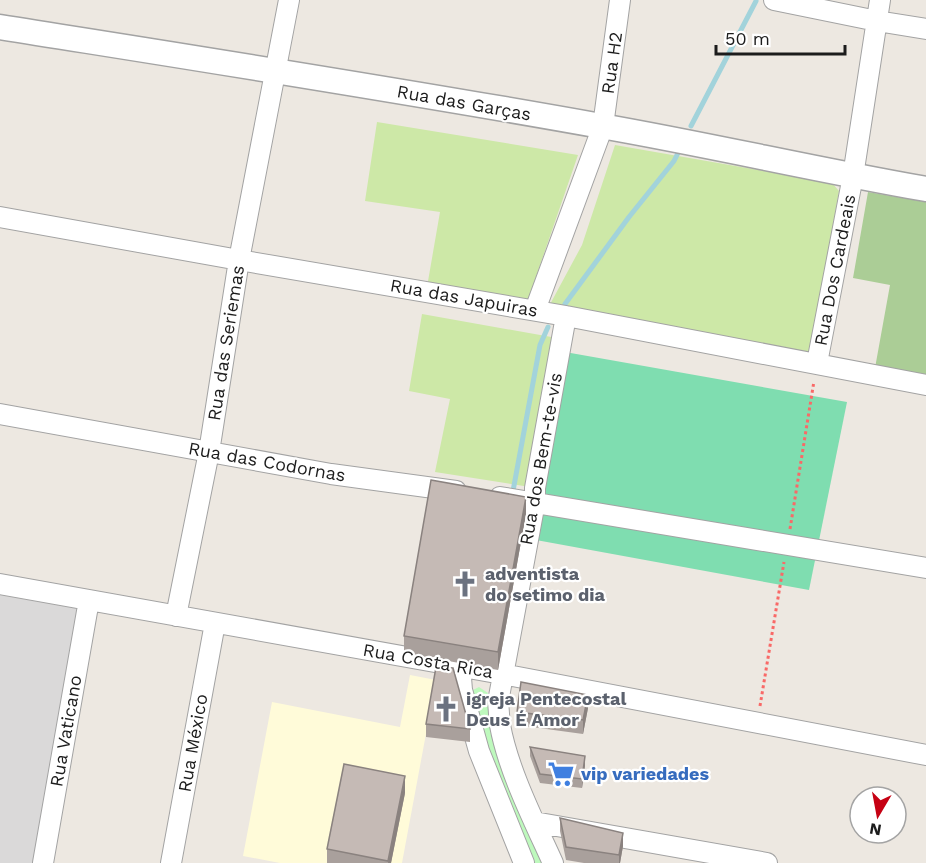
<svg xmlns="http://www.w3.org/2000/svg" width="926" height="863" viewBox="0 0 926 863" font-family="'Work Sans',sans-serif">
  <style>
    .residential { fill: #dad9d9 }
    .education { fill: #fffbd9 }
    .grass { fill: #cde8a7 }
    .forest { fill: #abcd96 }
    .park { fill: #bef9bd }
    .pitch { fill: #7fddb0 }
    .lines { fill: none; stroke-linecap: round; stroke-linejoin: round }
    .stream { stroke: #a2d3db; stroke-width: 5 }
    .minor-casing { stroke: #a3a3a3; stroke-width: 22 }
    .tertiary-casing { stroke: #a3a3a3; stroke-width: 27 }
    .path { stroke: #f96967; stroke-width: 3; stroke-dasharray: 3 3; stroke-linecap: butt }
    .minor { stroke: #fff; stroke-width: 20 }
    .tertiary { stroke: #fff; stroke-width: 24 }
    .wall { fill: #a9a09c }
    .shaded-wall { fill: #8a827f }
    .building { fill: #c5bab5; stroke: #8a827f; stroke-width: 1.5 }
    .labels { text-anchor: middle; stroke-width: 4.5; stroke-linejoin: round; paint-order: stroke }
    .street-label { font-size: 18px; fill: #1c1c1c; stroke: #fff }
    .worship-label { font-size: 18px; font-weight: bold; fill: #5b616d; stroke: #fff; text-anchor: start }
    .shop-label { font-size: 18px; font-weight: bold; fill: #366cbe; stroke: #fff; text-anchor: start }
  </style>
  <rect width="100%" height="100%" fill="#ede8e1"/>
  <path class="residential" d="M0 595 80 609 35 863H0Z"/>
  <path class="education" d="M410 675 436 680 402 863H280L243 856 272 702 400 727Z"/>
  <path class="grass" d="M377 122 578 155 527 303 427 287 440 212 365 201Z
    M615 145 832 183 839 191 811 350 808 355 548 308 582 245Z
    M422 314 557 338 530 487 435 472 450 399 409 391Z"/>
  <path class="forest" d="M868 192 926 202V378L875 368 890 285 853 278Z"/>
  <path class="park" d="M479 687 488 693 490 704 546 863H532L496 781 471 691Z"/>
  <path class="pitch" d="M565 352 847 402 809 590 536 540Z"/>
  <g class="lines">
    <path class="stream" d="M691 126 756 1
      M565 304 629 217 674 161 678 153
      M513 491 540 345 548 327"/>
    <g class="minor-casing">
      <path id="minor" d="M774 0 877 21 926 29
        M0 217 239 260 566 316 926 385
        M535 310 603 126 620 0
        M817 363 853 176 880 0
        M0 414 331 474 456 491
        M500 497 926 568
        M0 584 502 674 926 755
        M176 616 209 452 239 260 289 0
        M460 666 462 690 479 751 524 863
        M534 822 767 863
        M43 863 89 600
        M171 863 215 623
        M553 863C534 821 508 770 500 725 499 718 499 710 498 702L535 502V488L566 316"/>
    </g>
    <g class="tertiary-casing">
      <path id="tertiary" d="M0 27C201 59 401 90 601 126 710 145 817 170 926 189"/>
    </g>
    <path class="path" d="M790 529 814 381
      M760 706 784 562"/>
    <use href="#minor" class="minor"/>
    <use href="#tertiary" class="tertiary"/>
  </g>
  <path class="wall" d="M526 514 498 670 404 653V636Z
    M588 708 583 734 517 725V712Z
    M426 724 470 729V742L426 737Z
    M530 747 585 765 582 788 540 783 530 756Z
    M405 793 391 863H327V849Z
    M560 818 623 846 620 863H584L566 860 560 831Z"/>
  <path class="shaded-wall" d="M526 497V514L498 670V652Z
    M588 695V708L583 734V720Z
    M585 756V765L582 788V779Z
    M405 776V793L391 863H388Z
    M623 833V846L620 863H619V855Z"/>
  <path class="building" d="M431 480 526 497 498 652 404 636Z
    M436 667 453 668 470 729 426 724Z
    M521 682 588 695 583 720 517 712Z
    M530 747 585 756 582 779 540 774Z
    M344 764 405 776 388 861 327 849Z
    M560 818 623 833 619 855 566 847Z"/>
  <defs>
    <g id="church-bare" transform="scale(2.07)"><path d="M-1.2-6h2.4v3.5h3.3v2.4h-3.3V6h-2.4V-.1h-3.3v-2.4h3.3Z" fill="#6b7280" stroke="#fff" stroke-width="2.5" paint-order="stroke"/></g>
    <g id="supermarket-bare" transform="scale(2.07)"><path d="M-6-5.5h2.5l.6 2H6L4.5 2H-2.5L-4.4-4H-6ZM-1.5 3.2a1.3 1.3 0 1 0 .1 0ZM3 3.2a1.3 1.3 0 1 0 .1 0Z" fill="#3f7fe0" stroke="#fff" stroke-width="2.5" paint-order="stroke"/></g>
  </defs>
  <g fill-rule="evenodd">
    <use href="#church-bare" x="465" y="584"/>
    <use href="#church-bare" x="446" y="709"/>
    <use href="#supermarket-bare" x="561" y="774"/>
  </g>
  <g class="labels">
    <g class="street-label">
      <text transform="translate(612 63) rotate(-82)" y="6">Rua H2</text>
      <text transform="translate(464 103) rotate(10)" y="6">Rua das Garças</text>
      <text transform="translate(835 270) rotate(-79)" y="6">Rua Dos Cardeais</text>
      <text transform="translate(464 298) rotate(10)" y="6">Rua das Japuiras</text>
      <text transform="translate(226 343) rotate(-81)" y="6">Rua das Seriemas</text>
      <text transform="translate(541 459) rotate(-80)" y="6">Rua dos Bem-te-vis</text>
      <text transform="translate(267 462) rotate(10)" y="6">Rua das Codornas</text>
      <text transform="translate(428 661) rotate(10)" y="6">Rua Costa Rica</text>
      <text transform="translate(66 731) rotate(-80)" y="6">Rua Vaticano</text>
      <text transform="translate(193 743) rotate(-80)" y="6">Rua México</text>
    </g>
    <g class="worship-label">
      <text x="485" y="580">adventista<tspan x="485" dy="21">do setimo dia</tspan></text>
      <text x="466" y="705">igreja Pentecostal<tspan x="466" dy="21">Deus É Amor</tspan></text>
    </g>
    <g class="shop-label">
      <text x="581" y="780">vip variedades</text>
    </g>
  </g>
  <g transform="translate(878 815) rotate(190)"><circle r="28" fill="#ffffff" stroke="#a4a4a4" stroke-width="1.5"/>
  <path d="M0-4.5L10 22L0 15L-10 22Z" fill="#c60113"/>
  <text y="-9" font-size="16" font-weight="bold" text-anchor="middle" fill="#1c1c1c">N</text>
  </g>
  <path d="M716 45v9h129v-9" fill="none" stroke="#1c1c1c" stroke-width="3"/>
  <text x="725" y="45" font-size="18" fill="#1c1c1c" stroke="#ffffff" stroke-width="4.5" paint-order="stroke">50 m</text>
</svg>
